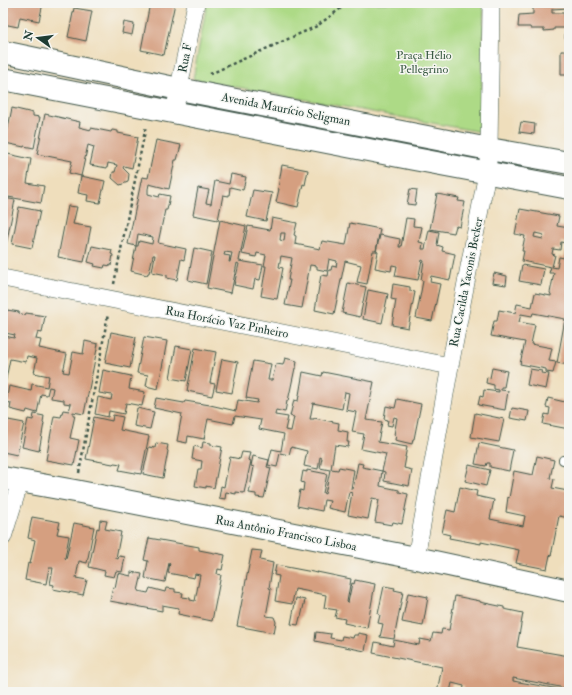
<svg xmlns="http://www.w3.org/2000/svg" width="572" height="695" viewBox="0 0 572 695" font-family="'IM FELL Double Pica',serif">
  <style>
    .green { fill: #adda86; stroke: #668c5d }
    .building { fill: #d59f80; fill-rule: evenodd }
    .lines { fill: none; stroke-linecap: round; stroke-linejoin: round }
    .lane-casing { stroke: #3e5548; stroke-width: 10 }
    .street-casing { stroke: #3e5548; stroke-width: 18 }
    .secondary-casing { stroke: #3e5548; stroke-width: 24 }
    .path { stroke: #3e5548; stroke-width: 2.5; stroke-dasharray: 3 3; stroke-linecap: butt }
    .lane { stroke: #fff; stroke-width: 8 }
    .street { stroke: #fff; stroke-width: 17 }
    .secondary { stroke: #fff; stroke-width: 22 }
    .labels { text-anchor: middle; stroke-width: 3; stroke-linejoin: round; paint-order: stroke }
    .park-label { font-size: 12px; fill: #3b5c44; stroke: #f6f6f2 }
    .street-label { font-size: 12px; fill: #1f3d34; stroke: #f6f6f2 }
  </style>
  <rect width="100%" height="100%" fill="#f6f6f2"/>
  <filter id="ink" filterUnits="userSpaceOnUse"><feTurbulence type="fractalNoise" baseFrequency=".025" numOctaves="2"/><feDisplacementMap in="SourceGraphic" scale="8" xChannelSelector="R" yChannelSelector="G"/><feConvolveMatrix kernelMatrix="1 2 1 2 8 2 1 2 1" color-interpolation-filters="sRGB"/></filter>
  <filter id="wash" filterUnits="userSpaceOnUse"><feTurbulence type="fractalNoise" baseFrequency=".012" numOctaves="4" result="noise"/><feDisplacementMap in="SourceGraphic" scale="16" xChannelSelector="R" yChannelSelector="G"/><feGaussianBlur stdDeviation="0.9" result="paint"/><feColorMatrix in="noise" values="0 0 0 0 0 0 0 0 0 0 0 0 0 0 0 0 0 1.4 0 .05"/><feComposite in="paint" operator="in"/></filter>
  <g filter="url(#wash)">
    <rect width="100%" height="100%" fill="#efdebc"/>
    <path class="green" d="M207 3H484L481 132 193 79Z"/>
    <g id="blocks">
      <path class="building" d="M3 3H43L39 21 20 17 18 27 3 24Z
        M150 3H175L164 55 141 50Z
        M533 3H569V8L552 9V13H564L565 26H569V39H565V28H554V30L544 31V29H531L530 27H518L519 15 533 14Z
        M74 8 92 11 86 41 68 37Z
        M124 22 134 24 132 35 122 33Z
        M561 51H569V75H561Z
        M12 108 33 113V116L40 117 34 148 24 146V147L5 143Z
        M45 114 80 122 79 127 91 130V128L111 132 112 130 118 131V133L138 137 132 168 124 166 123 168 129 174 128 182 120 185 112 178 113 172H115L117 165 108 163 107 168 90 165 94 147 88 145 81 176 69 173 72 161 37 154Z
        M521 122 535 124 534 134 519 132Z
        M156 140 181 145 177 160H175L169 189 149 184 148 189V194L159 197 160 194 170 196 167 210H165L158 243 186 249 184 260 181 259 177 280 167 278V275L152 272 155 255H153L149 273H148L147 275 131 271 136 246H138L139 241 152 244 153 237 138 234 136 246 128 244 142 177 148 178Z
        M3 153 31 159 27 183 44 186 41 203 3 196Z
        M282 165 308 170 305 185 303 184 298 207 276 202 279 189H278Z
        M231 174 246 177 243 190 230 187 229 196 223 195 218 220 193 215 198 188 209 190 206 203 211 204 215 181 229 184Z
        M81 176 105 181 100 203 87 201 88 195 78 193Z
        M410 189 417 190 415 205 407 204Z
        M253 190 272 193 266 221 247 217Z
        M437 194 459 198 458 201 465 202 460 227 456 226 454 233 430 229Z
        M4 198 15 200 6 245H3V199Z
        M68 206 77 207 73 224 91 227 84 262 58 257Z
        M19 207 40 211 32 248 12 244Z
        M520 209 559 216 557 226 569 228V244L561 242 560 250 553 249 552 254 555 255 552 267 557 268 559 257 564 258 565 251H569V365L557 363 565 319 533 313 532 316 521 314 519 322 535 325 531 344 552 348 549 361 556 362 553 373 546 372V369L520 364 525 342 491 336 494 321H497L499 310 515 313 517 304 532 307 535 293 551 296V294L550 293 554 273H549L551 267 522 261 524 251H522L525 236 515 234ZM535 233 544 235 543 239 534 237Z
        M272 218 297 223 294 235 296 236 295 244 320 249 322 241 346 245 350 223 380 229 376 251H373L367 284 357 282 361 265 345 261 334 314 315 310 321 275 328 276 329 270H331L332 266 336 267 337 261 329 259 327 271 317 269V266L310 265 302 308 285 305 290 280H288L292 258 281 256 279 267 283 268 277 299 261 296 266 266H264L266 255 257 253 256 257 242 254 248 226 270 230ZM281 233H285L284 241 280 240Z
        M406 218 414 219 413 226 422 227 419 242 423 243 422 249H425L429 230 439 232 437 245 443 247 442 251 455 254 450 280 431 276 430 282 440 284 432 321 416 318 423 281 421 280 424 261 422 260 418 280 395 276 397 266 392 265 391 271 375 268 378 252 376 251 380 235 400 239 399 247H401Z
        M220 220 246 226 239 261 263 265 260 280 255 279 253 289 234 285 239 264 237 263 231 293 207 288ZM225 252 232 253 230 262H229L230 256 224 255Z
        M92 246 112 250 111 254 113 255 111 266 105 265 104 268 94 266 95 264 88 262Z
        M194 248 212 252 206 284 188 280Z
        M522 265 544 269 541 285 519 281Z
        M494 273 507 276 506 285 492 283Z
        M348 283 366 287 360 317 342 313Z
        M393 284 410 287V291L415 292 408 328 392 325 396 300 391 299Z
        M368 290 388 294 382 323 363 319Z
        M7 310 19 312V313L25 315 26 313 45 316 42 333 38 332 36 339 41 340 39 348 67 354 63 372 69 373 73 352 83 354 85 341 98 344 84 414 73 412V415H75L70 438 79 440 74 465 46 460 54 416 61 417 63 410 69 411 71 404 64 403V400L51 398 53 388 49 387 47 395 41 394 37 413 27 410 26 413 10 409 11 403 6 402 9 386 31 391 32 384 47 387 49 376 34 373 37 358 27 356 26 362 10 359 4 389H3V329ZM5 333 15 335 14 338 5 336Z
        M111 332 136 337 130 368 105 363Z
        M144 337 167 341 158 389 146 386 148 375 137 373Z
        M176 346 192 349 186 381 170 378Z
        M195 348 216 352 210 383 215 384 212 396 187 391Z
        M285 358 297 361 296 368H295L288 401H287L285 412 276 410 275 415 288 417 285 430 291 431 294 417 290 416 294 400 298 401 303 372 322 376 323 372 374 382 366 420 382 422 378 442 407 447 405 457H406L404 468 412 470 409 486 384 481 385 472 382 471 386 454 361 449 364 434 352 432 356 412 346 410 349 393 345 392 342 409 313 403 310 419H314V418L339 423 338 430 348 432 347 442H349L348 447 335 445 331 469 338 470 339 467 354 470 351 489H353L358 463 363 464 362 467 382 471 380 486 399 490V492L408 494 402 524 393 522 392 525 375 522 379 500H377V499L372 498 368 519 348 515 352 493 349 492 345 512 328 508 330 501 324 500 322 511 297 506 300 490 303 491 304 483 301 482 303 471 307 472V470L327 474 323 493 325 494 330 470 320 468 322 458 320 457 318 469 304 466 307 451 291 447 289 455 280 453 277 467 268 465 272 449 281 451 284 434 259 429 261 420 235 416 233 424 208 419 204 439 188 436 187 443 177 441 182 414 154 408 156 398 184 403 185 401 210 405 236 411 238 400 257 403 258 400 246 398 253 361 271 364 268 380H272L276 364 283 365Z
        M222 359 238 362 232 393 216 390Z
        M492 368 507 371 504 387H501V390L508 391 505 410 478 405 480 396 483 397 484 390 499 392V390L494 389V385L486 383 487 377 490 378Z
        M530 369 542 371 541 373 549 374 546 389 527 385Z
        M103 370 131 376 129 389 145 392 142 406 126 403 124 414 109 411 108 417 95 414 98 397 111 400 112 395 99 393Z
        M548 398 569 403V429L543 424 545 414 549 415 550 408 546 407Z
        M397 399 421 404 414 439H413L412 444 395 440 396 435H394L397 418 394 417 392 426 387 425 388 420 384 419 386 406 395 408Z
        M137 408 154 412 150 429 134 426Z
        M512 408 529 411 527 421 510 418Z
        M475 413 504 419 499 442 471 437Z
        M34 414 44 416 43 422 44 423 39 451 22 447 28 419 33 420Z
        M113 415 123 417 120 430 149 436 141 474 119 470 121 464 114 463 113 464 86 459 94 417 112 421Z
        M3 419 24 423 17 455 3 452Z
        M203 442 211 443V445L222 447 214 488 206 486V488L195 486 198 469H201L202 461 192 459 194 446 202 448Z
        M156 443 168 445 167 450 168 451 163 478 143 474 149 447 155 448Z
        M479 443 513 450 509 471 490 467V463H487L486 466 475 464Z
        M242 452 250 453 248 460 251 461 244 493 236 492V494L226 492 225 499 219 498 221 486 224 487 230 457 240 459Z
        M253 456 269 460 267 467 271 468 264 498 256 497V494L249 493 254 467 251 466Z
        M537 456 554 460 550 478 554 479 552 488 568 491 567 497 569 498 568 509 569 510V518L559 516 551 556 550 555 547 569 516 563 519 550 481 542V544L449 538 450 535 442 533 447 510 455 512 460 487 477 491 476 496 494 500 490 519 523 526 525 516 506 512 508 497 509 498 514 471 533 475Z
        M469 465 490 470 486 486 465 481Z
        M32 517 60 522 57 534 69 536 65 558 66 559 74 523 94 527 87 563 79 561 76 578 87 580 83 595 53 589 54 585 50 584 53 568H49L46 584 25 580 28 563 30 564 35 540 28 538Z
        M100 520 107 521 105 529 121 532 116 558 118 559 119 556 125 557 122 572 116 571 114 577 104 575 105 571 89 567 97 528 99 529Z
        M149 538 199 547V550L225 555 222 570 218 569 217 574 221 575 212 621 178 614 179 608 162 605V611L110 601 113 587 115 588 118 573 131 576V572L142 574 138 591 148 593 150 588 165 592 166 588 175 589V592L183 593 182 597 190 598V600L195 601 200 575 195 574 194 578 168 573 170 563H169L165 582 145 578 148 561 144 560Z
        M252 550 262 551 260 560 273 563 269 588 271 589 266 616 274 617 276 622 274 633 237 626Z
        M276 565 318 573 317 572 351 579 347 602 348 603 352 583 354 584 355 580 375 584 367 628 344 623 345 619 335 617 337 610 324 608 326 595 295 589 292 604 275 601 279 576 274 575Z
        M384 586 395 588 394 590 403 592 394 639 380 637 383 624 378 623 380 615 378 614Z
        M408 593 428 597 423 626 402 622Z
        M455 596 480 601V602L504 607V609L523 613 517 647 569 656V692H494L490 691V692H463L464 686 452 683 450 692H437L442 667 373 653 375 642 393 646 394 640 419 645 420 639 431 641 433 633 441 634 442 629 449 630ZM513 678 565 688V690L513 681Z
        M296 598 305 600 301 617H300L298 625 291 624Z
        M316 632 331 634 330 638 341 640 342 636 353 638 354 635H358V633L368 635 365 651 315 641Z"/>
    </g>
  </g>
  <g filter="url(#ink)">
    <use href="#blocks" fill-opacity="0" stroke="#3e5548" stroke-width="1"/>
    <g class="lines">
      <g class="lane-casing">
        <path id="lane" d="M563 460 569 461"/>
      </g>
      <g class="street-casing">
        <path id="street" d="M174 113 196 3
          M3 278 450 366
          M3 537 20 482
          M416 558 450 366 487 173 489 149 491 3"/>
      </g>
      <g class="secondary-casing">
        <path id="secondary" d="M3 52 179 89 489 149 569 163
          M3 79C191 116 380 153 569 188
          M3 478 75 491 416 558 569 591"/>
      </g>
      <path class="path" d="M210 74 317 26 348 3
        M114 284 146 126
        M79 473 108 314"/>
      <use href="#lane" class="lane"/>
      <use href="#street" class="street"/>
      <use href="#secondary" class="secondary"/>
    </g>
  </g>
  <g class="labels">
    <g class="park-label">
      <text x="424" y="59">Praça Hélio<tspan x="424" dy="14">Pellegrino</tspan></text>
    </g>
    <g class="street-label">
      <text transform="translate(185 58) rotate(-79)" y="4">Rua F</text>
      <text transform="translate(286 109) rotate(11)" y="4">Avenida Maurício Seligman</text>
      <text transform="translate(466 282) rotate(-79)" y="4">Rua Cacilda Yaconis Becker</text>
      <text transform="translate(227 322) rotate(11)" y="4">Rua Horácio Vaz Pinheiro</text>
      <text transform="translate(286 533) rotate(11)" y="4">Rua Antônio Francisco Lisboa</text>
    </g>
  </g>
  <rect width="572" height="695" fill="none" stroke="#f6f6f2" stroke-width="16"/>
  <g transform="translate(38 38) rotate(284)" stroke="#f6f6f2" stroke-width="3" paint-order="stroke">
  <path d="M0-3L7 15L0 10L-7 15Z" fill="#1f3d34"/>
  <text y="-6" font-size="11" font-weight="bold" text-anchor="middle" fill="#1f3d34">N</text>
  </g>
</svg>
